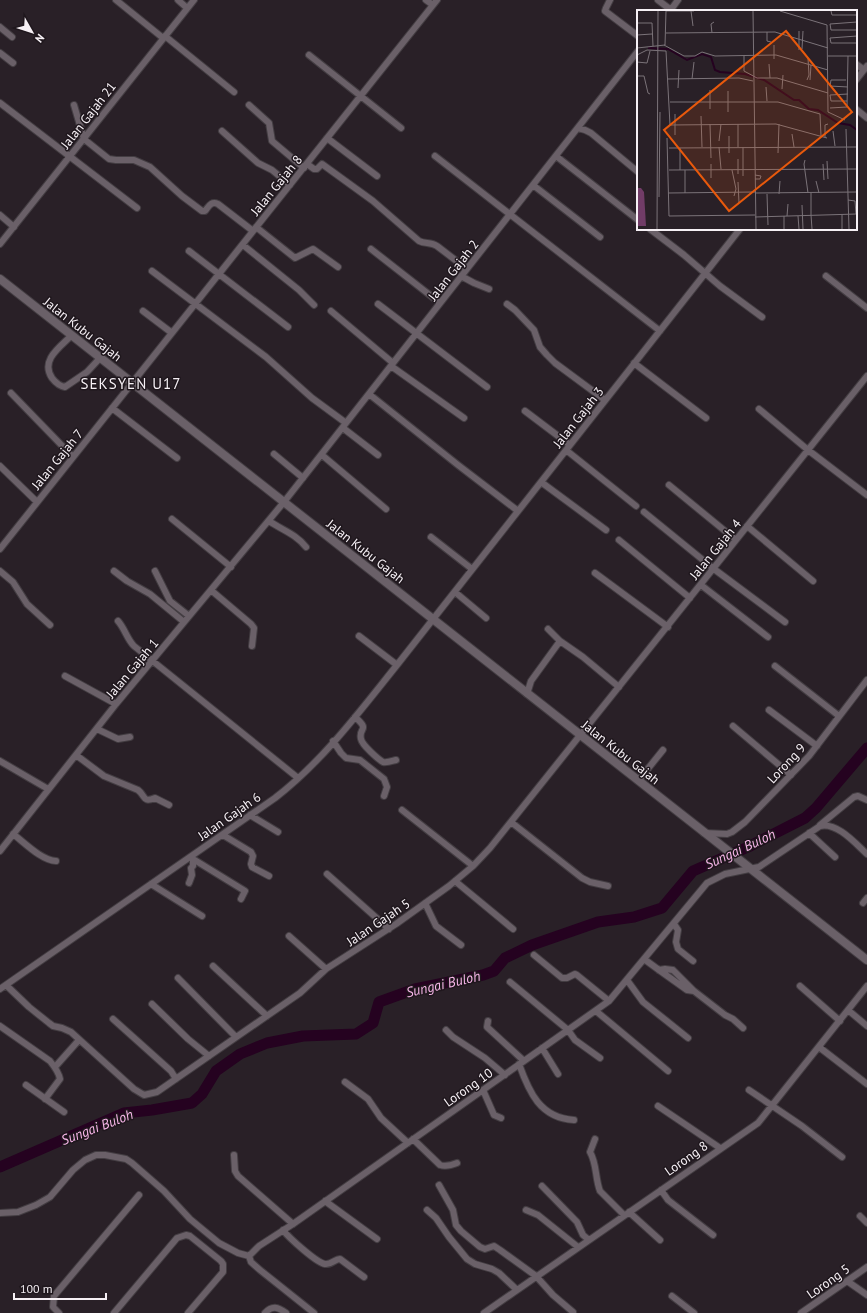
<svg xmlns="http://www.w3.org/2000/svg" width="867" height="1313" viewBox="0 0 867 1313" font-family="'PT Sans',sans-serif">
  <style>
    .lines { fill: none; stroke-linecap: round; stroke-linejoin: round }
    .river { stroke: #250220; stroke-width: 11 }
    .minor-casing { stroke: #433d42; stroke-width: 8 }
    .tertiary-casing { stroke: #433d42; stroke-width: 10 }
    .minor { stroke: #6a6068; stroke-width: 6 }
    .tertiary { stroke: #6a6068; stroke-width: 8 }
    .labels { text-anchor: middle; stroke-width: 3; stroke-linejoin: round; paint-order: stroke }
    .street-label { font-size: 13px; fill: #f6f0f5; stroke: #1f171d }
    .water-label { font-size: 14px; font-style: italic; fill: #f8b6e9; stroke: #1f171d }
    .quarter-label { font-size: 15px; letter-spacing: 1px; fill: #f6f0f5; stroke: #1f171d }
    .inset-river { fill: none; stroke: #250220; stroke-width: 2 }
    .inset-road { fill: none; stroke: #7b7379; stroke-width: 1 }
    .view { fill: #e8590c; fill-opacity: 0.15; stroke: #e8590c; stroke-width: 2 }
    .inset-edge { fill: none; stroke: #f6f0f5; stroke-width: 2 }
  </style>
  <rect width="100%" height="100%" fill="#292027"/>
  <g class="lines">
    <path class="river" d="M0 1167 124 1113 152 1110 192 1103 202 1094 216 1071 240 1054 267 1043 303 1036 356 1034 373 1023 379 1002 415 989 483 975 494 971 505 958 532 945 598 922 634 917 662 908 693 871 748 847 805 818 816 808 867 748"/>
    <g class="minor-casing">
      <path id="minor" d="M116 0 163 38
        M178 0 187 8
        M426 0 433 5
        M610 0 606 8 605 11 638 36
        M658 0 671 10
        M670 11 678 0
        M0 27 12 37
        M165 36 234 92
        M0 53 13 63
        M309 55 401 128
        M856 64 864 70
        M856 80 867 66
        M0 103 137 208
        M74 105 84 139 109 159 116 160H134L150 167 182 196 202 211H205C209 206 211 201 218 204L253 231
        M249 105 269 123 272 141 304 168
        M856 109 867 118
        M578 128 585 130 591 133 638 172
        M222 131 258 163 272 170 290 185
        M327 138 377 176
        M435 156 660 331
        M556 156 638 220
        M307 164 314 169H317L322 164 373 201 419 241C425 244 431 242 437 246L467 269
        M533 185 600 237
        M0 215 14 227
        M256 227 295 258 313 249 338 267
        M650 229 684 255 720 286 762 317
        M0 244 194 0
        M243 245 299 290 314 305
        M371 249 440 303
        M189 251 288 327
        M152 271 266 357 312 398 346 423
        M461 276 474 283 489 289
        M826 276 867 308
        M378 304 487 387
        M507 304 515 310 534 330 540 347 547 355 555 363 605 400
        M143 311 172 333
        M331 311 393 363
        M72 335C60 347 40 360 52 378 55 382 60 386 65 387L87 372 100 358
        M634 363 706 418
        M391 366 464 418
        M11 393 73 457
        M369 394 458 465 518 511
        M112 408 177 458
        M759 409 808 450 867 495
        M525 411 570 445
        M343 428 378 455
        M566 450 636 506
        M274 454 303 478
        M322 455 386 509
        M0 466 37 502
        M541 482 606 530
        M669 485 736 540
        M644 512 714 569 785 622
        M172 519 231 567
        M269 521C282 530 296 534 306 547
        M747 526 813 581
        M431 537 472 569
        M619 540 690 598
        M0 549 437 0
        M0 571 13 582 27 604 50 625
        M114 571 127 581 150 594 184 622
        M155 571 170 601 189 616
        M595 573 668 627
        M701 585 768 637
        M212 591 251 624 254 628 252 646
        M455 592 486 618
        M118 621C125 629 127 639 134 646L298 778
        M548 629 560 641 583 657 619 687
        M359 636 397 665
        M775 666 839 716
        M65 676 116 704
        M527 694 531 681 560 641
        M769 710 817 746
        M355 717C371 731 358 727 361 739 362 745 378 759 383 762 387 763 392 761 396 760
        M733 726 791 775
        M97 729 118 739 130 737
        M333 741 341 753 346 758 360 760 384 779 387 787 384 796
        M76 755 104 776 138 790C146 796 142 803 155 798L169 805
        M0 761 48 789
        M638 781 663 750
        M402 810 473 866
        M250 815 278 832
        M511 822 582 878 590 882 608 886
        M820 825 854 797 858 796 867 800
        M704 833 727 834 732 832 745 822 809 756 867 680
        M809 833 835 857
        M13 834C25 843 41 860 56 861
        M223 835 251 852 253 856 251 864 252 867 269 876
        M0 851 116 704 284 502 638 51
        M191 857 193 859 245 891 241 899
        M327 874 389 929
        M455 881 513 929
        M189 883 192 875 191 868 193 866V859
        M151 884 202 916
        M425 903 436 926 461 945
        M863 903 867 898
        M674 924 678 930 676 942 678 949 693 961
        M289 936 326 969
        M534 955 562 978H567L575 974 577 975 609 1001
        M644 959 659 970 687 990 694 991 725 1015 733 1019 743 1028
        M213 966 267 1016
        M659 970 665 969 673 970 694 991
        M178 978 236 1037
        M627 980 643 1002 688 1038
        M510 982 568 1030 575 1040 600 1058
        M6 985 29 1007 49 1023 53 1026 62 1028 71 1032 134 1089 144 1095 157 1092 300 993 326 969 396 924 449 886 473 866 490 848 867 376
        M800 986 840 1021
        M0 989 275 798C323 761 360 711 397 665L740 229
        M152 1004 188 1039 209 1056
        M848 1010 867 1026
        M596 1011 668 1071
        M113 1019 171 1071 176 1079
        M488 1021 487 1027 524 1061
        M0 1026 50 1061C54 1066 59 1073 60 1079L45 1099
        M446 1030 453 1037 485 1058 505 1075
        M819 1047 867 1084
        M542 1048 558 1074
        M519 1064C529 1092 540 1118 574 1120
        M55 1067 79 1040
        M345 1082 368 1099 381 1118 408 1143
        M26 1085 64 1112
        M483 1090 494 1115 501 1118
        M749 1090 802 1126 842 1157
        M658 1106 720 1148
        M413 1139 440 1165C446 1167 452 1165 457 1163
        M595 1139 590 1152C597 1164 595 1178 600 1191L624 1215
        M234 1155 235 1171 238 1176 293 1224
        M439 1185 453 1210 456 1225 461 1231 480 1247 485 1249 494 1246 500 1250 536 1276 553 1295 573 1312
        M542 1186 577 1222 583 1235 589 1240
        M661 1190 668 1200 713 1235
        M325 1201 377 1239
        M427 1210 436 1218 449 1237 467 1259 475 1264 492 1269 499 1273 517 1290
        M526 1210 538 1215 578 1247
        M629 1212 660 1240
        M0 1213 18 1212 36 1205 50 1197 73 1170 85 1160 96 1155H105L126 1159 132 1163 164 1191 190 1219 219 1243 238 1253 249 1256
        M860 1216 867 1223
        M283 1230C289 1238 317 1263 325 1264 331 1265 335 1259 340 1259L364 1277
        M249 1256 259 1246 293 1224 609 1001 707 883 725 874 759 867 820 826C837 822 855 843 867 854
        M249 1256 251 1262 260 1270 314 1313
        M847 1281 867 1295
        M672 1296 694 1313
        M59 1313 53 1307 54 1296 139 1195
        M114 1313 177 1238 186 1235 190 1236 221 1261 223 1264V1272L188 1313
        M265 1313C272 1305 278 1307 286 1313
        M484 1313 758 1123 867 986
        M801 1313 867 1267"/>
    </g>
    <g class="tertiary-casing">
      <path id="tertiary" d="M0 279 867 960"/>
    </g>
    <use href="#minor" class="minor"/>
    <use href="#tertiary" class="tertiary"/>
  </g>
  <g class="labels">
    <g class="street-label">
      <text transform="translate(88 115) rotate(-52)" y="5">Jalan Gajah 21</text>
      <text transform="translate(276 185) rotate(-51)" y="5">Jalan Gajah 8</text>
      <text transform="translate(453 270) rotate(-52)" y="5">Jalan Gajah 2</text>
      <text transform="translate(83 329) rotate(38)" y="5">Jalan Kubu Gajah</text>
      <text transform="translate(578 417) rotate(-52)" y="5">Jalan Gajah 3</text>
      <text transform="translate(57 459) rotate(-51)" y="5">Jalan Gajah 7</text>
      <text transform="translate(715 549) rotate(-51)" y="5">Jalan Gajah 4</text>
      <text transform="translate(366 551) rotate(38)" y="5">Jalan Kubu Gajah</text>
      <text transform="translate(132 668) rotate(-50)" y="5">Jalan Gajah 1</text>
      <text transform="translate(621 752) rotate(38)" y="5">Jalan Kubu Gajah</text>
      <text transform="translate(786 763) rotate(-47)" y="5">Lorong 9</text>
      <text transform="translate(229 816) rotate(-35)" y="5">Jalan Gajah 6</text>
      <text transform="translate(378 922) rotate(-34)" y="5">Jalan Gajah 5</text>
      <text transform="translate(468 1087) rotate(-35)" y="5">Lorong 10</text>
      <text transform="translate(686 1158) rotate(-35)" y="5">Lorong 8</text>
      <text transform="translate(828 1281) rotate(-35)" y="5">Lorong 5</text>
    </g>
    <g class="water-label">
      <text transform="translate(740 849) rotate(-25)" y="5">Sungai Buloh</text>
      <text transform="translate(443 984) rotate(-13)" y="5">Sungai Buloh</text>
      <text transform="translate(97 1127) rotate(-21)" y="5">Sungai Buloh</text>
    </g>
    <g class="quarter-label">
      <text x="131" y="389">SEKSYEN U17</text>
    </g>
  </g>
  <g transform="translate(637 10)">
    <rect width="220" height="220" fill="#292027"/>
    <path d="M0 178H4L7 182 9 216H0Z" fill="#713c67"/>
    <path class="inset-river" d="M11 38 31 39 50 50 65 44 74 47 78 60 83 62 108 64 127 70 157 90H162L172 99 181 100 201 113 213 115 220 120"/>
    <path class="inset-road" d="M29 1H57M54 1 56 16M116 1 119 219M143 1 190 15 191 102 208 110M194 1 195 5H220M220 12 193 14 194 20H220M0 13H15L16 36M162 21V40M130 22V31L134 32M29 23 138 22 191 38M75 23 74 14 77 12M0 25 15 24M220 26 193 28 194 33H220M27 35 47 46H58L65 42 78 46 139 45 191 60M137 35V49M0 38 28 35 29 1M165 39 166 21M0 45 10 40 29 41 33 115M107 46V61L120 68H140L191 83M191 46H220M0 52 10 53 13 41M132 54 133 68M0 66H7L11 83 13 84M30 69 102 68 116 71M55 69 57 52M170 70 172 65 171 48M173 70 174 55M209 70H194L193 76 211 77M129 77 130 91M41 78 42 60M145 79 146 65M73 80V99M91 81V102M210 91H194L193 85 211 84M33 92H141L183 104 184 126M193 98 210 97 211 46M38 104V125M64 106 65 137M73 114 74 148M101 114V137M33 115 139 114 190 128M209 119 212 219M196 121 198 136M155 124 157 137M92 126V143M188 127V115L191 114M30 128 32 206 118 205M82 131 84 114M82 137 84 159M106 137V166M32 138 220 137M43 138V160M141 143 142 114M101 149V164M168 150 167 154 171 183M190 151 191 169M74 154V168M186 154 187 170M32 160 220 159M48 160V183M95 160 99 179 97 186M118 165 124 166 123 169H118M179 171 182 183M101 172 102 193M31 183 118 182M118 183 220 182M174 183V205M130 184 131 215M142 184 143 171M22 187 23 102M211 190 218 191 219 204M165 195 166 219M174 205 175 219M205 205V219M150 206 151 194M161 206 162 219M118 207 220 204M20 219 21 1M147 219V206"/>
    <path class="view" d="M149 21 215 102 92 201 27 120Z"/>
    <rect width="220" height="220" class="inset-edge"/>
  </g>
  <g transform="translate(32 32) rotate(129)" stroke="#1f171d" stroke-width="3" paint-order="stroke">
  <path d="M0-3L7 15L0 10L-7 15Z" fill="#f6f0f5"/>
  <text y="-6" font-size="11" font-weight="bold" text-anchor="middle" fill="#f6f0f5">N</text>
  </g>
  <path d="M14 1293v6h92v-6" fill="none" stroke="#f6f0f5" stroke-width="2"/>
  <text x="20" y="1293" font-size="12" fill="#f6f0f5" stroke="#1f171d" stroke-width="3" paint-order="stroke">100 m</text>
</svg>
